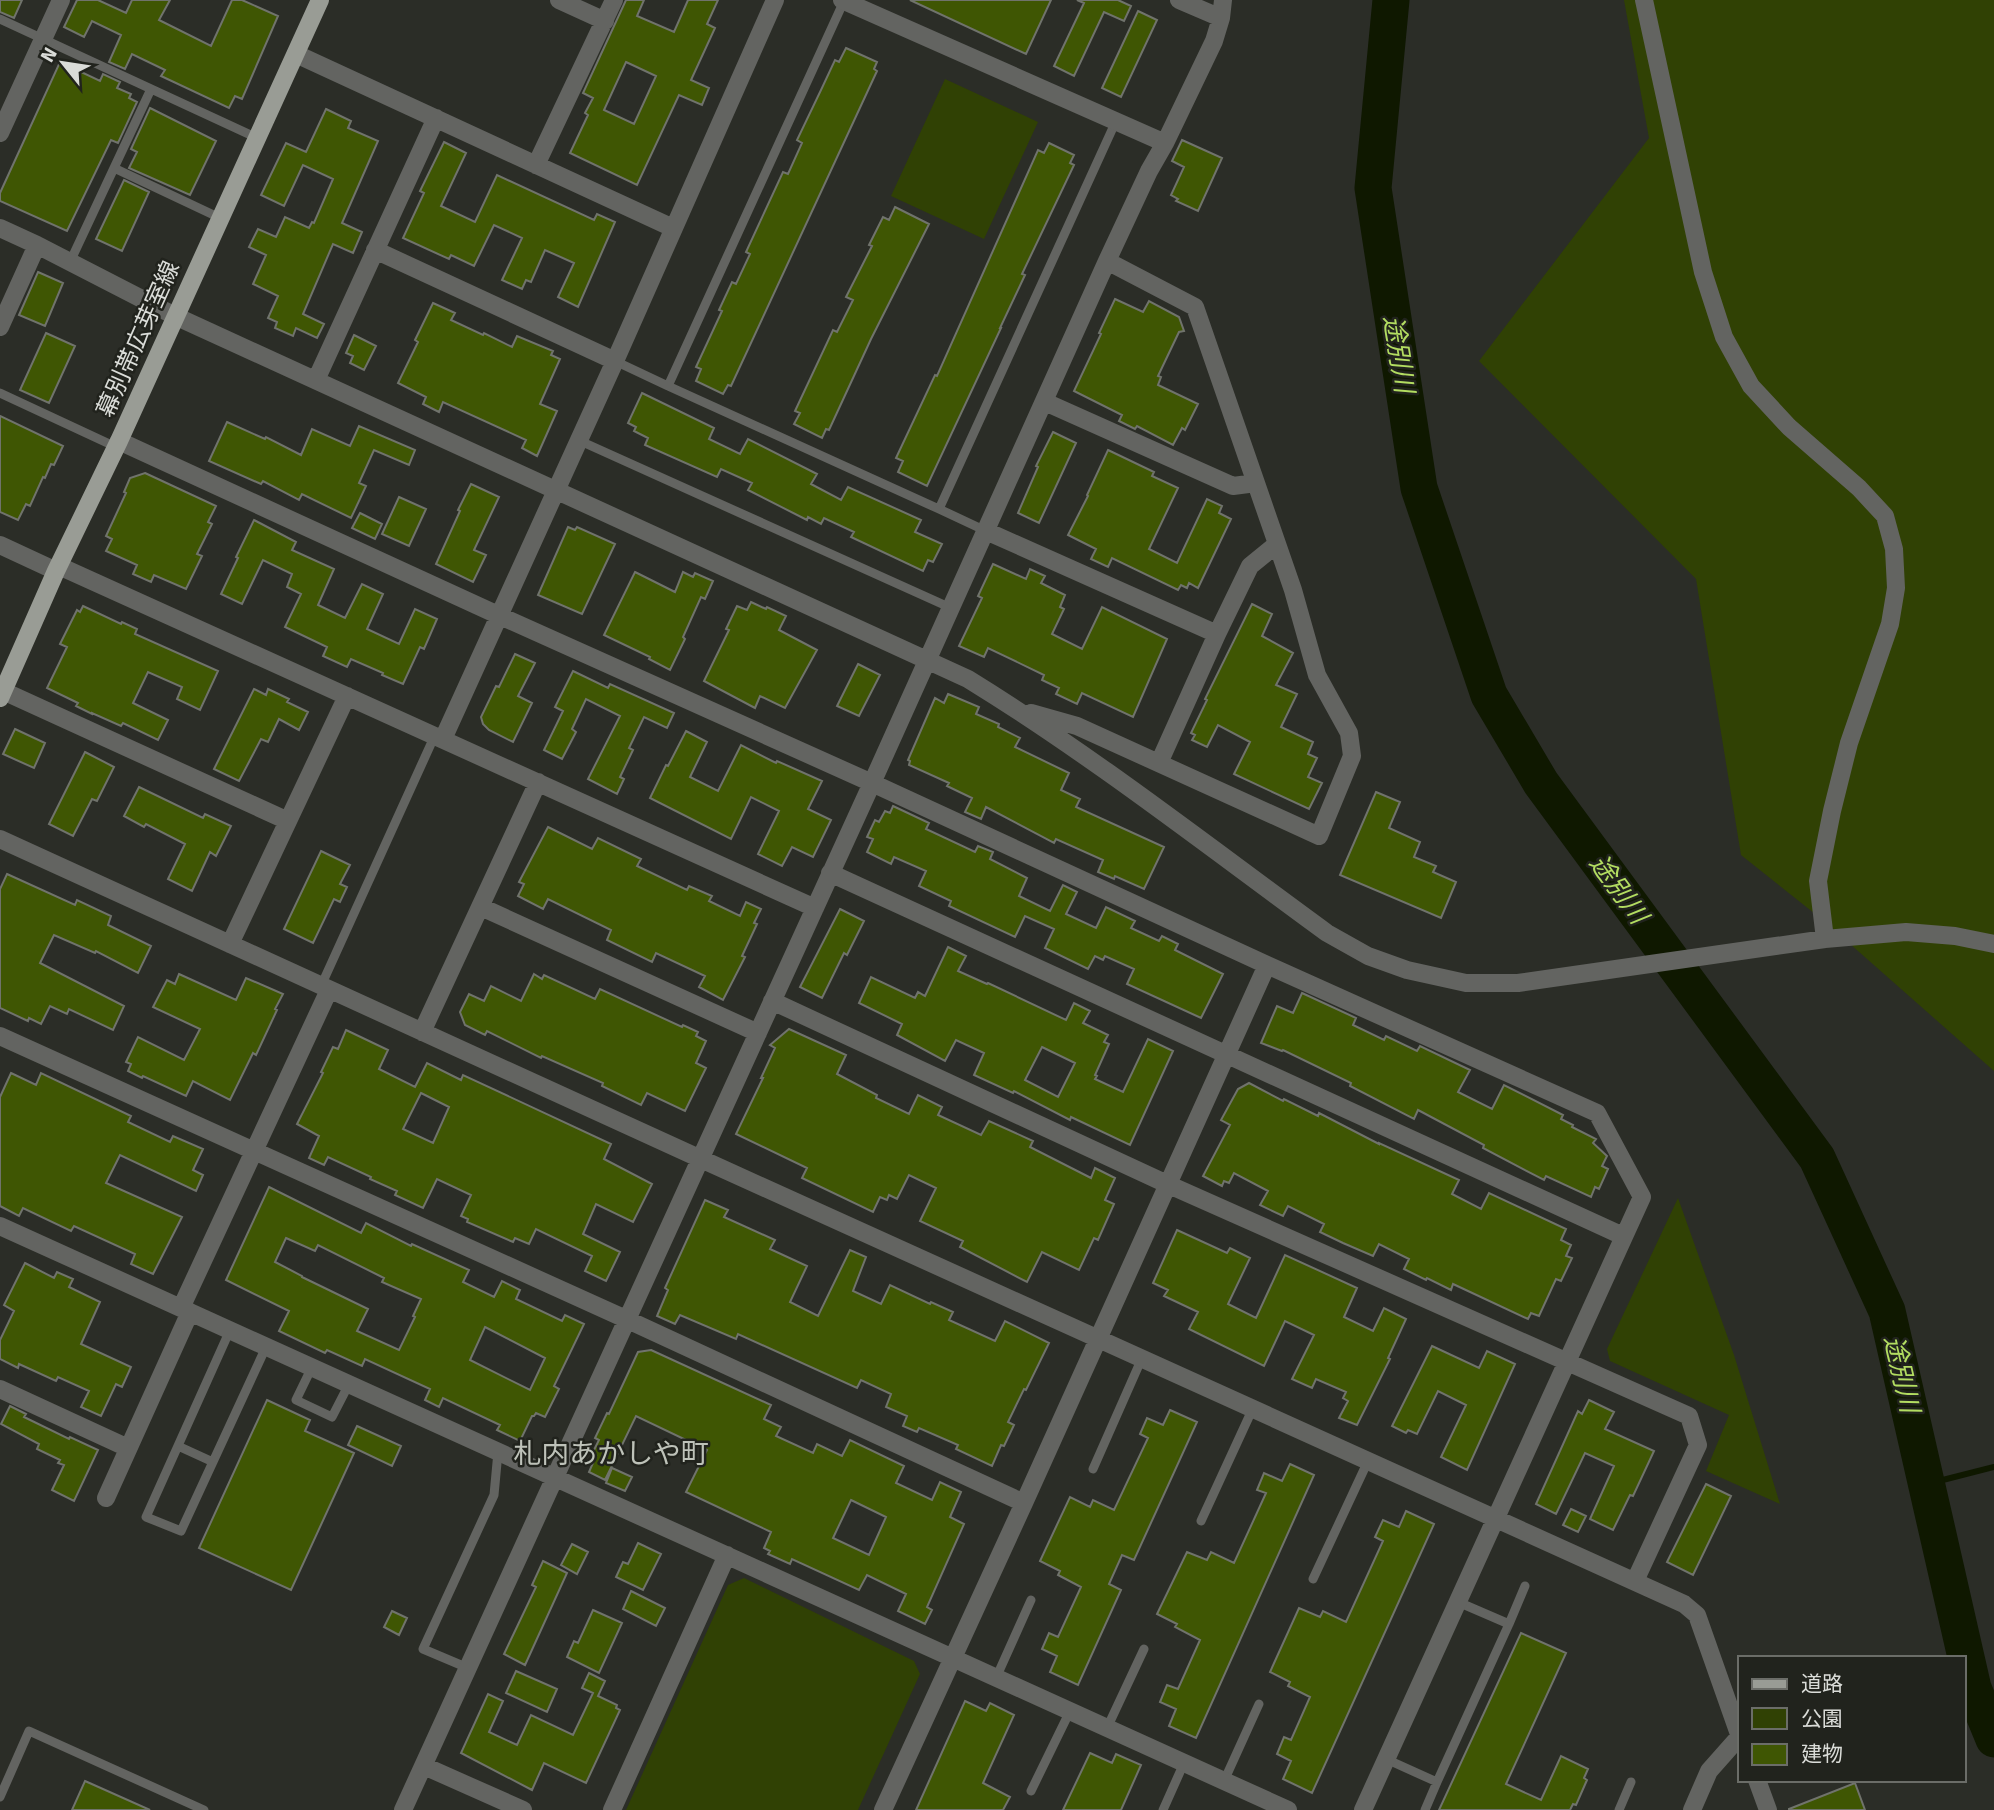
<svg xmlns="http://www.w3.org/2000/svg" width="1994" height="1810" viewBox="0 0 1994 1810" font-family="Signika,'Noto Sans JP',sans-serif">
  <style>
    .green { fill: #304104 }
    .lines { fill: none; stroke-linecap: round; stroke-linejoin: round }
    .stream { stroke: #0f1800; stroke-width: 6 }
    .river { stroke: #0f1800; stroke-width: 37 }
    .building { fill: #3f5603; stroke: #70736c; stroke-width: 2; fill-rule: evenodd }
    .lane { stroke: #636461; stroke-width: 9 }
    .street { stroke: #636461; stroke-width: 18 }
    .primary { stroke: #999c95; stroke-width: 18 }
    .labels { text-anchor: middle; stroke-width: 5; stroke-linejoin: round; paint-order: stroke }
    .street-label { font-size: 24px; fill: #dadcd8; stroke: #21231d }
    .water-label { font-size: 26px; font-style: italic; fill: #b3dd61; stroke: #21231d }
    .quarter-label { font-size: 28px; fill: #bec2b9; stroke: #21231d }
  </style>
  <rect width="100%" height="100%" fill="#2b2d27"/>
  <path class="green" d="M1624 0H1994V1071L1824 921 1741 855 1696 579 1479 361 1649 138Z
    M945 79 1038 122 984 239 891 196Z
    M1678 1198 1734 1355 1780 1504 1706 1471 1729 1415 1610 1361 1607 1349Z
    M744 1578 914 1661 920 1674 858 1810H626L728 1585Z"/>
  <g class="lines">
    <path class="stream" d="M1927 1484 1994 1467"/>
    <path class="river" d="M1391 0 1373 188 1419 488 1489 695 1541 783 1817 1158 1887 1311 1973 1688 1994 1739"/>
  </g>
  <path class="building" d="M0 0H22L14 18 0 12Z
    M77 0H98L126 13 132 0H170L159 20 211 46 232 0H242L278 16 242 99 235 96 229 108 161 76 165 70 132 54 125 69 109 62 121 35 92 21 84 37 64 27Z
    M626 0H644L637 16 674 32 688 0H718L707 24 715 28 691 80 709 88 702 105 679 95 637 185 570 153 588 115 585 113 593 98 583 93ZM626 62 656 76 634 124 604 110Z
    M910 0H1051L1026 54Z
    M1077 0H1118L1131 6 1124 21 1104 12 1074 76 1054 66 1084 3Z
    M1138 11 1157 20 1121 97 1102 88Z
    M846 48 877 62 874 69 877 71 731 386 728 385 723 394 696 381 701 369 696 367 722 311 719 310 732 282 736 284 750 254 746 252 783 172 788 174 802 143 797 140 821 90 835 60 839 62Z
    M60 62 100 81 103 74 120 82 117 88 131 94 129 98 137 102 118 143 111 140 67 231 0 201V193Z
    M150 108 216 141 190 195 129 168 137 152 131 149Z
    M326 109 351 121 348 128 378 141 342 223 362 232 353 253 333 244 303 314 324 324 317 338 296 328 293 336 275 328 277 322 268 318 278 296 253 284 266 255 249 247 258 229 276 237 285 217 309 228 312 222 314 223 333 179 303 165 284 206 261 195 286 143 306 152Z
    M1182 140 1222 158 1198 211 1176 201 1178 199 1171 195 1184 167 1172 161Z
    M444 142 466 153 441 206 475 222 497 175 594 220 597 214 615 222 578 307 558 297 574 263 545 250 531 282 526 280 522 289 502 280 522 238 494 225 474 266 451 255 449 259 403 238 424 193 420 191Z
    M1049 143 1074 155 1070 163 1074 165 1022 274 1025 275 1000 328H1001L927 486 898 472 903 461 896 458 935 375 937 376 1038 150 1044 153Z
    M124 180 149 192 122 251 96 239Z
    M895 207 929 224 871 339 829 430 826 429 822 438 794 424 800 413 795 411 833 330 837 332 853 300 846 297 872 246 869 245 883 217 889 220Z
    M38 272 63 283 45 326 19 315Z
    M1115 299 1143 312 1149 301 1179 317 1184 331 1179 332 1158 376 1161 377 1158 385 1198 404 1185 430 1182 428 1173 445 1137 426 1135 429 1119 421 1122 415 1074 391 1101 334 1099 333Z
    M433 303 455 313 451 320 483 335 484 333 512 347 517 336 553 351 551 355 560 359 540 404 557 411 537 456 522 448 526 440 443 402 439 412 423 404 426 397 398 383 418 342 415 340Z
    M46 333 75 346 49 403 20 390Z
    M354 335 376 346 364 370 350 363 353 356 346 353Z
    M642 393 714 428 709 439 740 454 748 439 817 474 811 484 841 500 848 487 921 520 915 532 942 544 933 562 928 560 923 571 851 537 854 532 824 518 821 524 808 517 807 520 748 490 752 483 721 469 717 477 645 445 648 438 634 431 636 427 628 423Z
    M0 416 63 446 54 465 51 464 45 478 43 477 30 506 26 504 18 520 0 512Z
    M227 422 265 439 266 437 301 455 312 429 350 446 359 426 415 450 409 465 374 450 359 483 366 486 351 518 302 494 299 500 263 481 261 484 209 461Z
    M1053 432 1076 443 1039 523 1018 513 1038 467 1036 466Z
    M1108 450 1154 472 1152 476 1178 488 1149 549 1177 563 1207 499 1222 506 1219 513 1231 519 1198 588 1189 583 1187 588 1181 585 1178 590 1112 558 1108 567 1091 559 1096 549 1068 535 1088 496 1087 495Z
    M145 473 216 506 208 522 212 524 197 554 202 556 186 589 154 575 151 582 133 574 137 565 106 551 112 539 106 536 126 493 124 492 130 478Z
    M471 484 499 497 474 550 486 555 473 582 436 564 460 511 458 510Z
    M399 497 426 509 409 546 382 534Z
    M360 513 382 524 375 539 352 528Z
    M254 520 296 542 292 550 334 569 318 605 345 618 362 584 383 594 367 629 399 644 415 609 437 619 424 649 420 647 403 684 382 675 383 673 351 659 347 667 323 656 327 647 285 627 301 594 287 587 292 574 263 560 242 604 221 594 238 558 236 557Z
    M568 527 575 530 577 527 615 544 582 614 538 595Z
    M993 564 1026 579 1030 569 1045 576 1041 583 1065 595 1060 607 1064 609 1052 634 1082 649 1102 607 1167 639 1133 717 1082 693 1077 704 1056 694 1059 688 1042 680 1044 675 988 648 984 657 959 646 982 598 978 596Z
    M635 572 675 592 683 572 693 577 695 573 713 581 705 599 701 597 683 637 685 639 670 670 649 659 650 657 604 635Z
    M751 602 766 609 767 607 786 616 779 630 817 650 785 708 760 696 755 708 704 681 729 630 726 629 737 606 747 610Z
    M1252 604 1272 614 1262 636 1293 653 1276 685 1297 694 1281 727 1313 742 1308 754 1317 758 1308 777 1322 783 1309 809 1234 774 1250 742 1218 725 1207 747 1192 740 1195 735 1191 733 1207 700 1205 699Z
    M83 606 121 624 122 622 137 629 135 634 218 671 200 710 177 699 182 687 148 672 133 703 168 720 158 740 123 723 121 726 92 713V714L76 706 78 703 47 688 67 647 60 644 77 610 80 612Z
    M515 654 535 663 518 696 532 703 513 742 489 730 483 724 481 717 496 686 499 687Z
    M858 664 880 675 859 716 837 706Z
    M573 671 608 688 610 684 674 713 667 728 644 717 629 748 633 750 620 777 624 779 617 794 588 779 620 716 586 699 572 729 576 732 562 759 544 750 563 711 555 707Z
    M254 689 266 695 268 689 289 699 287 702 308 712 299 730 279 719 268 742 261 739 239 781 214 769Z
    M948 694 979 707 976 714 999 724 998 727 1020 738 1015 747 1069 773 1061 790 1080 799 1076 807 1164 847 1144 889 1115 876 1114 879 1098 872 1103 860 1056 839 1054 843 986 807 981 819 965 812 972 798 947 786 949 783 909 765 910 761 908 760 935 698 944 703Z
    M15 729 45 743 34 768 3 754Z
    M686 731 707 742 690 777 718 791 741 745 776 763 777 761 822 781 808 809 831 820 813 857 792 847 782 866 758 854 779 811 751 797 731 839 650 798 666 765 668 766Z
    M85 752 114 767 97 801 92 799 73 836 49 824Z
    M139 787 203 818 205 814 231 826 216 856 210 852 192 891 168 879 185 844 146 824 144 827 124 816Z
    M1376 792 1400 802 1389 828 1420 842 1414 857 1436 866 1433 872 1456 882 1441 918 1340 875Z
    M893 806 929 823 926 829 975 852 978 846 993 852 990 859 1027 878 1019 896 1050 911 1063 885 1077 892 1066 914 1096 928 1106 907 1135 921 1131 928 1159 941 1162 936 1178 944 1175 950 1223 974 1201 1018 1127 984 1134 969 1105 956 1103 960 1095 956 1088 969 1045 948 1054 929 1025 916 1015 937 949 906 951 901 919 886 926 871 894 857 891 864 867 852 873 839 867 837 875 820 879 822 885 811 890 813Z
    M548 827 592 849 598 838 641 859 637 866 687 890 689 886 712 896 709 901 740 916 746 902 761 909 754 923 757 924 742 956 745 957 723 1000 699 987 705 976 656 953 652 962 607 940 611 930 548 899 543 909 518 896 524 884 519 882Z
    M321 851 350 865 340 884 347 887 340 902 334 899 313 943 284 929Z
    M7 874 75 905 77 900 111 916 108 925 151 946 138 973 96 951 95 953 54 935 40 963 124 1006 113 1030 69 1009 67 1014 50 1006 41 1024 29 1018 28 1021 0 1008V889Z
    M840 909 864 921 847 955 844 953 822 998 800 987Z
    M948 947 966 956 958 971 987 984 988 983 1066 1020 1074 1003 1090 1011 1083 1023 1108 1035 1104 1042 1109 1044 1095 1075 1097 1076 1095 1079 1123 1092 1148 1039 1173 1051 1130 1145 1071 1117 1070 1120 1014 1091 1013 1093 974 1075 984 1053 956 1040 945 1061 897 1035 902 1024 859 1003 871 977 915 998 918 992 925 996ZM1042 1047 1075 1063 1058 1097 1025 1080Z
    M179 974 236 1000 246 978 283 994 275 1009 277 1010 256 1055 253 1053 230 1100 193 1081 186 1096 143 1076 142 1078 128 1071 131 1064 126 1062 138 1037 184 1060 200 1029 153 1007 167 980 175 984Z
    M534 974 542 979 544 975 595 999 600 989 682 1027 683 1025 698 1032 696 1036 706 1041 696 1063 706 1068 685 1111 647 1093 641 1105 602 1086 603 1083 542 1056 541 1058 487 1031 485 1035 465 1025 460 1012 469 994 484 1001 491 986 521 1001Z
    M1302 993 1356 1018 1353 1025 1384 1040 1386 1036 1417 1051 1420 1046 1470 1070 1458 1092 1492 1109 1504 1085 1563 1115 1561 1119 1573 1125 1572 1127 1596 1139 1593 1143 1607 1156 1602 1166 1608 1169 1599 1189 1595 1187 1591 1197 1546 1176 1544 1180 1483 1148 1484 1145 1418 1110 1414 1119 1350 1086 1351 1083 1283 1050 1282 1051 1261 1043 1277 1006 1293 1013Z
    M789 1029 846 1055 837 1074 877 1095 876 1098 909 1114 918 1095 942 1107 938 1115 981 1135 989 1121 1033 1141 1030 1147 1091 1178 1095 1168 1115 1178 1105 1200 1114 1204 1098 1240 1094 1238 1079 1270 1042 1252 1027 1282 960 1247 963 1241 920 1221 936 1188 909 1175 897 1199 889 1195 887 1200 880 1197 873 1212 802 1178 807 1168 736 1134 763 1078H761L775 1048 770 1045Z
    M346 1030 388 1050 379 1069 415 1087 427 1063 461 1080 463 1075 611 1144 604 1159 652 1184 633 1222 596 1204 583 1234 620 1252 606 1281 585 1271 592 1256 536 1229 529 1244 515 1238 513 1242 467 1222 468 1219 461 1216 471 1195 437 1179 423 1208 395 1195 397 1191 370 1179 371 1177 328 1157 324 1165 309 1158 319 1136 297 1124 323 1073 321 1072 333 1047 338 1049ZM421 1093 449 1107 433 1143 403 1129Z
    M11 1073 36 1085 41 1073 131 1116 128 1122 170 1142 173 1136 203 1149 193 1170 203 1175 196 1191 120 1155 106 1183 182 1217 153 1274 131 1264 135 1254 74 1226 71 1231 23 1208 19 1216 0 1206V1097Z
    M1249 1083 1283 1101 1284 1099 1318 1116 1319 1113 1379 1144V1143L1459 1180 1452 1194 1481 1209 1489 1193 1566 1229 1561 1240 1571 1245 1566 1256 1572 1258 1561 1281 1556 1279 1539 1316 1531 1313 1528 1319 1453 1284 1451 1290 1427 1278 1426 1280 1404 1269 1409 1259 1379 1244 1373 1256 1343 1243 1320 1232 1324 1224 1288 1206 1283 1216 1260 1205 1268 1191 1234 1173 1229 1183 1224 1181 1222 1186 1203 1176 1230 1125 1221 1120 1238 1089Z
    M269 1187 361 1233 366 1223 411 1246 412 1244 469 1270 463 1282 494 1297 502 1281 520 1290 516 1299 562 1321 565 1315 584 1324 554 1386 559 1389 545 1417 536 1413 534 1416H532L520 1441 497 1430 500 1425 443 1398 439 1407 425 1400 430 1389 365 1359 362 1366 327 1350 325 1353 279 1331 289 1311 226 1280ZM286 1238 315 1251 318 1245 384 1278 382 1282 421 1299 413 1316 415 1317 399 1350 357 1331 368 1309 302 1277V1276L275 1262ZM485 1327 545 1358 530 1390 470 1360Z
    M705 1200 728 1210 724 1217 775 1240 770 1249 807 1266 790 1302 818 1316 850 1250 866 1257 853 1291 881 1304 890 1285 930 1304 931 1302 953 1312 949 1320 995 1341 1005 1321 1049 1343 1026 1390 1024 1389 1008 1422 1014 1425 1004 1446 1001 1445 992 1466 956 1449 958 1445 919 1428 917 1432 903 1426 907 1416 886 1407 891 1394 861 1380 857 1388 738 1334 736 1339 680 1315 675 1324 657 1316 668 1290 665 1288Z
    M1177 1230 1227 1253 1230 1248 1250 1258 1228 1304 1256 1318 1285 1255 1357 1288 1344 1317 1373 1331 1384 1308 1406 1319 1388 1358 1390 1359 1357 1425 1339 1418 1348 1401 1343 1398 1346 1392 1316 1379 1312 1388 1292 1379 1314 1335 1285 1321 1264 1366 1189 1329 1198 1312 1164 1296 1168 1290 1153 1283Z
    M25 1263 54 1278 57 1272 73 1279 69 1287 100 1302 81 1344 131 1367 122 1387 116 1384 101 1416 81 1407 89 1391 58 1377 56 1381 19 1364 18 1368 0 1359V1340L14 1311 4 1305Z
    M1432 1346 1479 1368 1487 1351 1515 1364 1467 1470 1441 1457 1466 1405 1438 1391 1417 1434 1408 1430 1406 1433 1392 1426Z
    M651 1350 771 1405 764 1419 781 1427 776 1436 813 1453 817 1444 842 1456 850 1440 904 1466 896 1483 932 1500 940 1482 961 1492 950 1517 964 1524 927 1607 932 1610 925 1624 898 1611 906 1594 867 1575 859 1590 792 1559 790 1564 768 1554 770 1551 764 1548 771 1532 686 1492 707 1450 636 1416 605 1480 589 1472 596 1456 592 1454 599 1440 595 1438 607 1413 609 1414 638 1352ZM851 1500 886 1517 869 1555 833 1538Z
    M267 1400 310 1420 305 1431 354 1453 291 1590 199 1548Z
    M1589 1400 1614 1412 1605 1429 1654 1451 1633 1496 1630 1495 1613 1530 1590 1519 1614 1466 1585 1453 1556 1514 1536 1504 1578 1411 1582 1414Z
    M10 1406 26 1414 24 1417 69 1439 70 1437 98 1450 74 1501 52 1490 64 1465 58 1463 60 1460 37 1449 39 1444 1 1424Z
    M1170 1410 1197 1422 1134 1560 1122 1555 1109 1584 1121 1590 1078 1685 1050 1672 1057 1656 1042 1649 1049 1633 1058 1637 1081 1587 1058 1575 1060 1571 1040 1561 1070 1497 1090 1507 1093 1500 1114 1510 1148 1438 1140 1434 1147 1418 1163 1425Z
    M357 1426 401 1446 392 1466 348 1445Z
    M1290 1464 1314 1475 1196 1738 1169 1726 1176 1709 1160 1702 1167 1685 1178 1689 1200 1640 1175 1627 1177 1624 1157 1614 1187 1552 1207 1560 1211 1552 1234 1563 1266 1493 1257 1490 1264 1473 1282 1481Z
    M612 1468 632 1477 625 1491 606 1483Z
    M1706 1484 1731 1496 1693 1575 1667 1562Z
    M1571 1509 1586 1516 1578 1532 1563 1525Z
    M1406 1511 1434 1524 1312 1793 1283 1779 1291 1761 1277 1754 1284 1737 1291 1740 1310 1697 1288 1686 1290 1682 1270 1672 1299 1608 1320 1617 1323 1611 1346 1622 1383 1541 1375 1537 1383 1520 1399 1527Z
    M638 1543 661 1554 643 1590 616 1577 623 1562 628 1564Z
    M572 1544 588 1552 577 1574 561 1565Z
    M543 1561 567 1573 525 1665 504 1654 536 1587 532 1585Z
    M631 1591 665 1608 656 1626 623 1609Z
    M593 1610 622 1623 599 1673 567 1657 574 1641 578 1643Z
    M392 1611 407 1618 399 1635 384 1627Z
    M1521 1633 1566 1653 1506 1784 1541 1800 1561 1756 1588 1769 1584 1778 1587 1780 1576 1805 1573 1804 1570 1810H1439Z
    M516 1671 557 1689 547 1712 506 1693Z
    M589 1673 605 1681 598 1696 617 1705 616 1708 620 1710 586 1783 544 1763 532 1790 461 1753 488 1694 503 1701 489 1732 517 1745 531 1715 573 1735 593 1693 582 1688Z
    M965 1701 986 1711 990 1703 1014 1715 983 1783 1010 1797 1003 1810H916Z
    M1090 1753 1112 1763 1116 1754 1141 1765 1121 1810H1063Z
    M85 1781 150 1810H72Z
    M1855 1783 1865 1810H1789V1809Z"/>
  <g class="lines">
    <path class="lane" d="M0 19 257 138
      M114 168 220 218
      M70 262 151 89
      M615 361 668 386 844 1
      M668 386 939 509
      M0 393 116 447
      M578 440 951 608
      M986 531 939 509 1116 121
      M321 986 435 735
      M230 1330 146 1517 181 1531 266 1347
      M312 1367 296 1400 332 1417 349 1384
      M178 1446 213 1462
      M1093 1469 1142 1358
      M1201 1521 1253 1408
      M1313 1579 1368 1461
      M1509 1624 1525 1586
      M468 1668 423 1649 494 1495 498 1452
      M996 1678 1031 1600
      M1107 1728 1144 1649
      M1386 1759 1437 1782 1509 1624 1458 1602
      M1224 1781 1259 1704
      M1031 1791 1070 1711
      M0 1797 29 1731 204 1810
      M1163 1810 1184 1763
      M1425 1810 1437 1782
      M1619 1810 1631 1782"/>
    <path class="street" d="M559 0 605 21
      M842 0 1165 143
      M1179 0 1221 18
      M1644 0 1703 272 1724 337 1751 386 1789 427 1859 488 1885 516 1894 549 1896 588 1890 624 1849 743 1832 811 1818 881 1825 939
      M296 54 673 228
      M0 133 61 0
      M536 165 614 0
      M0 228 37 245 175 316 968 679C1093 756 1209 847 1327 933L1368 956 1407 970 1466 983H1518L1825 939 1906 932 1955 936 1994 944
      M375 250 615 361
      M0 327 37 245
      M316 380 436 118
      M1045 402 1233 486 1256 483
      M119 441 498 615 872 783 1267 965 1597 1113 1642 1197 1363 1810
      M986 531 1217 634
      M0 545 56 571
      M59 566 815 908
      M3 691 288 821
      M1031 713 1077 726 1319 836 1352 756 1349 733 1317 675 1293 590 1195 307 1107 261
      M443 739 615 361 775 0
      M1159 763 1217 634 1250 566 1277 544
      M0 839 701 1159 1684 1604 1697 1615 1740 1737
      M830 873 1623 1236
      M481 907 758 1033
      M230 944 347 696
      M772 1001 1167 1184 1689 1416 1698 1445 1635 1581
      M422 1032 538 782
      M0 1036 628 1320 1024 1503
      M0 1226 1288 1810
      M181 1308 329 990
      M0 1389 128 1448
      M106 1498 190 1312
      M424 1766 523 1810
      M1757 1780 1768 1810
      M403 1810 872 783 1107 261 1149 171 1165 143 1214 41 1221 18 1223 0
      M612 1810 727 1555
      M883 1810 1024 1503 1267 965
      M1692 1810 1709 1771 1740 1736"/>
    <path class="primary" d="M0 698 56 571 119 441 320 0"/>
  </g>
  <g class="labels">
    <g class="street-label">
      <text transform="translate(138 339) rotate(-66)" y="8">幕別帯広芽室線</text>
    </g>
    <g class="water-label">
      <text transform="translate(1399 354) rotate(81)" y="9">途別川</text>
      <text transform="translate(1619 889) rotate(54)" y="9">途別川</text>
      <text transform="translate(1902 1374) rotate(77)" y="9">途別川</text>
    </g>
    <g class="quarter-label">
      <text x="611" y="1463">札内あかしや町</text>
    </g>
  </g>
  <rect x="1738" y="1656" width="228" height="126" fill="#21231d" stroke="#6b6d68" stroke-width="2"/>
  <rect x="1752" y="1679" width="35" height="10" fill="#999c95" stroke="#6b6d68" stroke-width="2"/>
  <text x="1801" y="1691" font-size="21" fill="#dadcd8">道路</text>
  <rect x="1752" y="1708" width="35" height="21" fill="#304104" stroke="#6b6d68" stroke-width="2"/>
  <text x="1801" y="1726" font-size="21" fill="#dadcd8">公園</text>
  <rect x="1752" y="1744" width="35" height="21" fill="#3f5603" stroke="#6b6d68" stroke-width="2"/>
  <text x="1801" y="1761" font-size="21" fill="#dadcd8">建物</text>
  <g transform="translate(63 63) rotate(300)" stroke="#21231d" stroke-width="5" paint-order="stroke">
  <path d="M0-5L12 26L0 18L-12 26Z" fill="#dadcd8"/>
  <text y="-10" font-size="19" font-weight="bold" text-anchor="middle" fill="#dadcd8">N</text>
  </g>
</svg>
